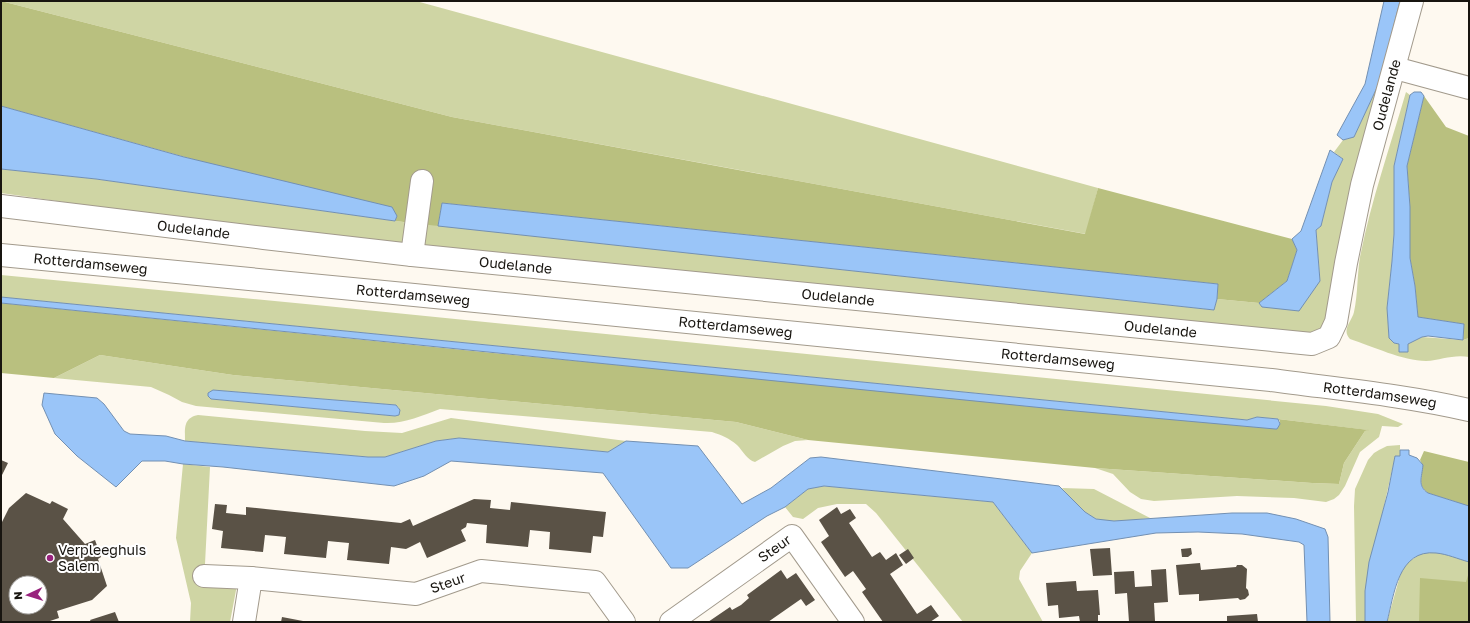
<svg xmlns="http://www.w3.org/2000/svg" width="1470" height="623" viewBox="0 0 1470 623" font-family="'Golos Text',sans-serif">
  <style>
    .green { fill: #cfd5a4; fill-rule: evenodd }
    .forest { fill: #b9c07f }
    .water { fill: #9ac5f8; stroke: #7390b2 }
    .building { fill: #5a5246; fill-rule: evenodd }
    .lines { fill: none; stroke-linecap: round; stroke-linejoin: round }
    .minor-casing { stroke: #a29a8c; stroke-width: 24 }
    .major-casing { stroke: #a29a8c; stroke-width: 24 }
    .minor { stroke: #fff; stroke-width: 22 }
    .major { stroke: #fff; stroke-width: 22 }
    .poi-dot { fill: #98227d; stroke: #fff; stroke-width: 1.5 }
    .labels { text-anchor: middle; stroke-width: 4; stroke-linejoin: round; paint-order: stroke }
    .street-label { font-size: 14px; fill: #181510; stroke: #fff }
    .poi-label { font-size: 14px; fill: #181510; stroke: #fff; text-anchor: start }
  </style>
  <rect width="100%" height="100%" fill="#fef9f0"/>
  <path class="green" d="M1 1H416L1098 188 1086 234 452 117Z
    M1400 1H1407L1329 323 1315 333 422 248 425 224 1214 310 1217 299 1259 303 1262 307 1320 281 1316 230 1321 226 1332 182 1343 159 1334 152 1343 140 1354 137 1380 81Z
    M1406 92 1410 95 1394 166V234L1392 261 1387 308 1389 337 1394 343 1399 344V352H1408L1407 344 1422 337 1463 340 1469 338V357C1454 354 1441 360 1426 361 1403 361 1372 346 1350 339 1341 330 1352 321 1354 312 1358 294 1357 275 1360 257 1371 201 1390 147 1406 92Z
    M1 169 96 179 410 223 405 245 196 221 1 193Z
    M1 275 316 305 1326 406 1378 414 1403 424 1398 427 1382 426 1379 437 1360 452 1345 486 1339 495 1334 499 1326 502 1294 498 1237 496 1154 501 1141 499 1130 492 1113 474 1095 468 1312 483 1339 484 1344 463 1365 431 1368 430 1278 419 1257 417 1247 420 1 297Z
    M100 355 233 375 736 422 808 440 795 441 783 446 755 462C747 460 743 451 737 445 729 438 721 435 712 432L440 409C421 416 404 424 384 423L196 406 182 402 169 395 151 387 54 378ZM213 390 396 405 399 408V415L395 416 211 399 208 396Z
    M198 415 365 431 402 433 451 418 626 441 608 452 459 438 436 441 385 457H368L185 441C185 429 183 418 198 415Z
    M1400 445V456L1395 457 1365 591V622H1356L1354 506 1355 489 1368 460 1374 453 1379 450 1387 446Z
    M183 464 210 467 205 564 202 582 237 585 230 622H190L191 603 176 538Z
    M1469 485V622H1387L1401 572 1408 562 1416 557Z
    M823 486 993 502 1032 553 1020 571 1019 579 1043 622H963L876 513 866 504H837L818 508 803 519 793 517 785 507 808 489Z
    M1062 488 1094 489 1150 518C1134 520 1113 524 1097 519 1085 516 1070 497 1062 488Z"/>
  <path class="forest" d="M1 1 452 117 1085 234 1098 188 1292 239 1297 250 1287 281 1259 303 1217 299 1218 284 442 203 438 226 395 221 397 216 1 106Z
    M1424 96 1446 127 1469 136 1468 161 1469 338 1463 340 1464 324 1418 317 1415 286 1410 258V207L1407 166Z
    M1 303 493 353 1279 426 1280 421 1278 419 1369 430 1365 431 1344 463 1339 484 1312 483 1095 468 808 440 736 422 233 375 100 355 54 378 1 373Z
    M1424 451 1469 462V506L1428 493C1414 483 1427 473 1420 460Z
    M1469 572V622H1419L1420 578 1466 582Z"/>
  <path class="water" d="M1384 1H1400L1380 81 1354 137 1343 140 1337 135 1365 84Z
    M1414 92H1421L1424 96 1407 166 1410 207V258L1415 286 1418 317 1464 324 1463 340 1428 336 1422 337 1408 344V352H1399V344L1394 343 1389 338 1387 308 1392 261 1394 234V166L1410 95Z
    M1 106 184 157 392 207 397 216 395 221 96 179 1 169Z
    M1330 150 1343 159 1332 182 1321 226 1316 230 1320 281 1299 311 1262 307 1259 303 1287 281 1297 250 1292 239 1301 231Z
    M442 203 1218 284 1217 299 1214 310 438 226Z
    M1 297 1247 420 1257 417 1278 419 1280 424 1277 429H1275L1064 410 1 303Z
    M213 390 396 405 400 410 399 415 395 416 211 399 208 396V393Z
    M44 393 97 398 104 404 124 431 130 434 166 436 185 441 368 457H385L436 441 459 438 608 452 626 441 698 446 742 504 771 488 810 458 821 457 1059 486 1085 512 1096 519 1114 521 1232 513H1267L1296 519 1325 529 1328 537 1330 622H1307L1304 545 1299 542 1242 534 1198 532 1156 533 1032 553 993 502 824 486 808 489 785 507 767 516 688 568H671L603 473 451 461 424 476 394 486 223 467 183 464 165 461H142L116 487 77 456 55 434 42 405Z
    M1400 450H1409V455L1417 458 1423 465C1422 477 1417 486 1428 493L1469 506V562C1458 559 1447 554 1436 553 1398 549 1394 595 1387 622H1365V591L1369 562 1388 492 1395 456H1400Z"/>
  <path class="building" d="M1 460 8 463 1 477Z
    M26 493 50 504 52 501 68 509 63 519 85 544 95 540 101 557 98 559 107 586 92 600 57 611 59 618 47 622H1V524L9 508ZM16 583H40V607H16Z
    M474 499 491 500 490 508 510 510 511 502 606 512 603 537 593 536 591 553 549 549 550 532 530 530 528 547 486 543 487 525 467 523 466 527 461 530 466 541 427 558 420 542 406 549 391 547 389 564 347 560 349 543 338 542 328 541 326 558 284 554 286 537 276 536 265 535 263 552 221 548 223 531 212 529 215 504 227 505 226 513 246 515V507L401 523 410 519 413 526Z
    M837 507 841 514 850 509 856 518 849 523 872 557 880 552 886 560 896 553 903 565 890 574 917 614 931 605 939 616 930 622H883L862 592 866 589 853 571 845 577 821 542 829 536 819 520Z
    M1110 548 1112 575 1093 576 1090 549Z
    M1191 548 1192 554 1188 557H1182L1181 549Z
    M908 549 914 558 906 564 899 555Z
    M1200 563 1201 570 1236 567 1237 565H1242L1247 569 1246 588 1248 590 1249 595 1245 599 1240 600 1238 598 1199 601V594L1179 595 1176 565Z
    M1166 569 1168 602 1154 603 1155 621 1129 622 1127 593 1115 594 1114 572 1134 571 1135 587 1152 586 1151 570Z
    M781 570 787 579 796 573 815 600 806 606 801 599 768 622H708L730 607 732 610 741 605 749 598 747 595Z
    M1076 581 1077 591 1098 590 1100 615H1098V622H1080L1079 616 1059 618 1058 605 1048 606 1046 583Z
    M115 612 119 622H91L90 620Z
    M1257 614 1258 622H1227V616Z
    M282 617 303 621V622H281Z"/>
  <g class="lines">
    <g class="minor-casing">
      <g id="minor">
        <path d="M1395 68 1469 88"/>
        <path id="s1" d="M1 206 264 238 412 255 1312 344 1329 337 1336 322 1346 263 1362 185 1412 1"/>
        <path d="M412 255 422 181"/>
        <path d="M204 576 251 578"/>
        <path id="s2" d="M244 622 251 578 416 594 481 571 595 582 624 622"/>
        <path id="s3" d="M671 622 792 536 853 622"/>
      </g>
    </g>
    <g class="major-casing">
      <g id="major">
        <path id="s4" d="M1 255 394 293 1271 380C1337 389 1404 395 1469 410"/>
      </g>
    </g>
    <use href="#minor" class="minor"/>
    <use href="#major" class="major"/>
  </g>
  <circle class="poi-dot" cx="50" cy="558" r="4"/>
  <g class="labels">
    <g class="street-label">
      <text dy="5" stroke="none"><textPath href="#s1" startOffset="1586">Oudelande</textPath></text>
      <text dy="5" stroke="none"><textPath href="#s1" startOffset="194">Oudelande</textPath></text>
      <text dy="5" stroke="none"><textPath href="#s4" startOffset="90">Rotterdamseweg</textPath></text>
      <text dy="5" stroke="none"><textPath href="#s1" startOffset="518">Oudelande</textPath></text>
      <text dy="5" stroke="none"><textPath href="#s4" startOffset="414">Rotterdamseweg</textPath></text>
      <text dy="5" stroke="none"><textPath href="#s1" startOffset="842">Oudelande</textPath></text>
      <text dy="5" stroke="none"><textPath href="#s4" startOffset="738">Rotterdamseweg</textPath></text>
      <text dy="5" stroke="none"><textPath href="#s1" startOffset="1166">Oudelande</textPath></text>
      <text dy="5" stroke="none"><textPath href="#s4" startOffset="1062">Rotterdamseweg</textPath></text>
      <text dy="5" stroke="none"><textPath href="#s4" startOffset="1386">Rotterdamseweg</textPath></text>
      <text dy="5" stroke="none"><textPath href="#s3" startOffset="127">Steur</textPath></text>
      <text dy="5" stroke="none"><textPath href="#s2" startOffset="244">Steur</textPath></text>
    </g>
    <g class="poi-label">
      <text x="58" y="555">Verpleeghuis<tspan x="58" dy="16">Salem</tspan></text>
    </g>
  </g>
  <rect width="1470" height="623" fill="none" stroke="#181510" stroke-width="4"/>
  <g transform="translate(28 595) rotate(266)"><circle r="19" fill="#ffffff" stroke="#a3a19f"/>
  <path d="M0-3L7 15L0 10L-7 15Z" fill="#98227d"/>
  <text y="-6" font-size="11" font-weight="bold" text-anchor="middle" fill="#181510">N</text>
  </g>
</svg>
